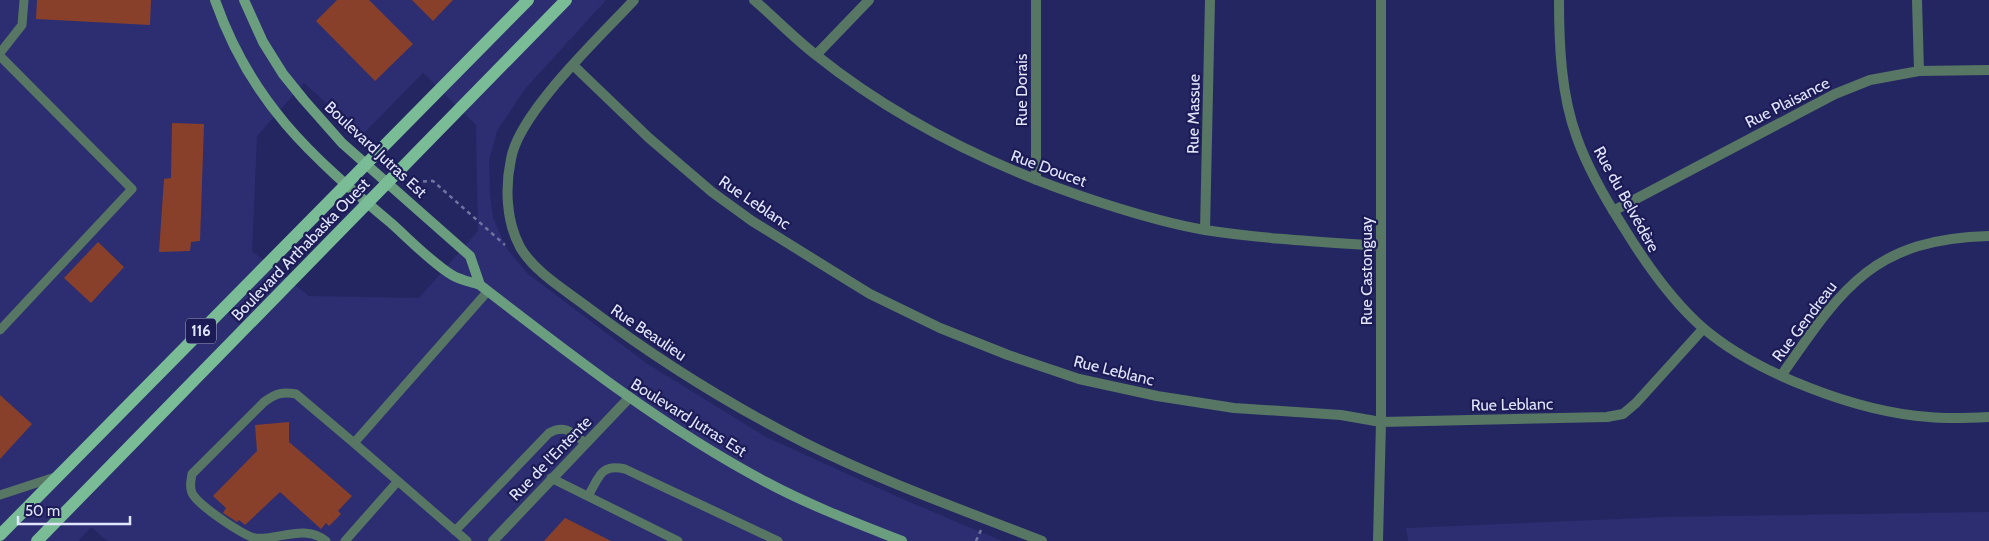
<svg xmlns="http://www.w3.org/2000/svg" width="1989" height="541" viewBox="0 0 1989 541" font-family="Cabin,sans-serif">
  <style>
    .built { fill: #2c2e71; fill-rule: evenodd }
    .building { fill: #88402b }
    .lines { fill: none; stroke-linecap: round; stroke-linejoin: round }
    .path { stroke: #7073a0; stroke-width: 2.5; stroke-dasharray: 4 4; stroke-linecap: butt }
    .service { stroke: #577663; stroke-width: 9 }
    .minor { stroke: #577663; stroke-width: 10 }
    .secondary { stroke: #6b9e7f; stroke-width: 10 }
    .primary { stroke: #7abc95; stroke-width: 12 }
    .labels { text-anchor: middle; stroke-width: 4.5; stroke-linejoin: round; paint-order: stroke }
    .shield { fill: #1c1b56; stroke: #a7a9cb; stroke-width: 1 }
    .shield-label { font-size: 15px; font-weight: bold; fill: #e2e6fd }
    .street-label { font-size: 16px; fill: #e2e6fd; stroke: #1c1b56 }
  </style>
  <rect width="100%" height="100%" fill="#242662"/>
  <path class="built" d="M0 0H606L525 89 497 131 489 161 490 195 493 218 507 249 528 274 646 363 766 437 900 498 1002 541H107L91 527 78 541H0ZM423 73 476 125 478 231 419 298 309 296 252 251 257 136 304 83 362 135Z
    M1989 512V541H1408L1406 528 1666 517Z"/>
  <path class="building" d="M37 0H151L150 25 36 19Z
    M337 0H369L413 44 375 81 316 21Z
    M412 0H453L433 21Z
    M172 123 204 124 200 241 191 242 190 251 159 252 164 179 171 178Z
    M98 242 124 267 91 303 64 278Z
    M0 395 32 424 0 459Z
    M289 422V442L352 496 338 511 341 514 329 526 326 523 321 529 280 492 245 525 239 520 237 522 223 513 226 508 213 496 257 451 255 425Z
    M565 518 611 541H544Z"/>
  <g class="lines">
    <path class="path" d="M407 182 433 181 505 245
      M976 541 981 530"/>
    <path class="service" d="M0 53 22 25 24 0
      M0 56 132 189 0 330
      M551 478 678 541
      M0 495 55 477
      M588 496C599 478 600 463 625 469L778 541
      M455 531 549 433C565 424 573 433 585 443
      M326 541C304 523 278 541 255 538 242 535 198 505 192 493 189 486 191 481 192 474L264 402C275 394 282 391 296 394L354 443
      M345 541 398 481
      M467 541 354 443 488 291"/>
    <path class="minor" d="M634 0C601 36 519 112 511 159 505 187 506 221 520 247 535 273 567 291 590 309 658 360 730 405 805 443 881 481 963 510 1042 541
      M754 0C775 18 794 38 816 55 901 123 999 170 1102 203 1136 214 1170 224 1205 230 1263 239 1322 242 1381 246
      M1559 0C1559 45 1561 95 1577 138 1588 169 1606 200 1624 228 1646 264 1671 300 1703 328 1757 374 1858 412 1929 417 1949 419 1969 418 1989 417
      M1917 0 1919 71
      M816 55 869 0
      M574 66 649 138 712 192 752 221 831 270 870 294 940 328 1008 355 1079 379 1157 396 1234 408 1341 415 1381 422 1607 417 1623 414 1636 403 1703 329
      M1036 180V0
      M1613 211 1835 94 1870 80 1919 71 1989 70
      M1205 230 1210 0
      M1781 376C1842 288 1873 239 1989 236
      M493 541 629 398
      M1378 541 1381 422V0"/>
    <path class="secondary" d="M215 0C251 103 310 155 391 223 409 239 432 263 452 275 460 280 471 282 480 285 572 356 664 428 766 482 809 505 856 523 902 541
      M244 0 263 42 283 74 304 100 342 143 470 256 480 285"/>
    <path class="primary" d="M0 535 528 0
      M37 541 566 0"/>
  </g>
  <g class="labels">
    <rect class="shield" x="186" y="318.5" width="30" height="25" rx="4"/>
    <g class="shield-label">
      <text x="201" y="336">116</text>
    </g>
    <g class="street-label">
      <text transform="translate(1021 90) rotate(-90)" y="6">Rue Dorais</text>
      <text transform="translate(1787 102) rotate(-27)" y="6">Rue Plaisance</text>
      <text transform="translate(1193 114) rotate(-89)" y="6">Rue Massue</text>
      <text transform="translate(376 149) rotate(43)" y="6">Boulevard Jutras Est</text>
      <text transform="translate(1049 168) rotate(20)" y="6">Rue Doucet</text>
      <text transform="translate(1627 199) rotate(61)" y="6">Rue du Belvédère</text>
      <text transform="translate(755 202) rotate(34)" y="6">Rue Leblanc</text>
      <text transform="translate(300 249) rotate(-46)" y="6">Boulevard Arthabaska Ouest</text>
      <text transform="translate(1366 271) rotate(-90)" y="6">Rue Castonguay</text>
      <text transform="translate(1804 321) rotate(-53)" y="6">Rue Gendreau</text>
      <text transform="translate(649 332) rotate(34)" y="6">Rue Beaulieu</text>
      <text transform="translate(1114 370) rotate(14)" y="6">Rue Leblanc</text>
      <text transform="translate(1512 404) rotate(-1)" y="6">Rue Leblanc</text>
      <text transform="translate(689 417) rotate(32)" y="6">Boulevard Jutras Est</text>
      <text transform="translate(550 458) rotate(-46)" y="6">Rue de l'Entente</text>
    </g>
  </g>
  <path d="M18 516v8h112v-8" fill="none" stroke="#e2e6fd" stroke-width="2.5"/>
  <text x="25" y="516" font-size="15" fill="#e2e6fd" stroke="#1c1b56" stroke-width="4" paint-order="stroke">50 m</text>
</svg>
